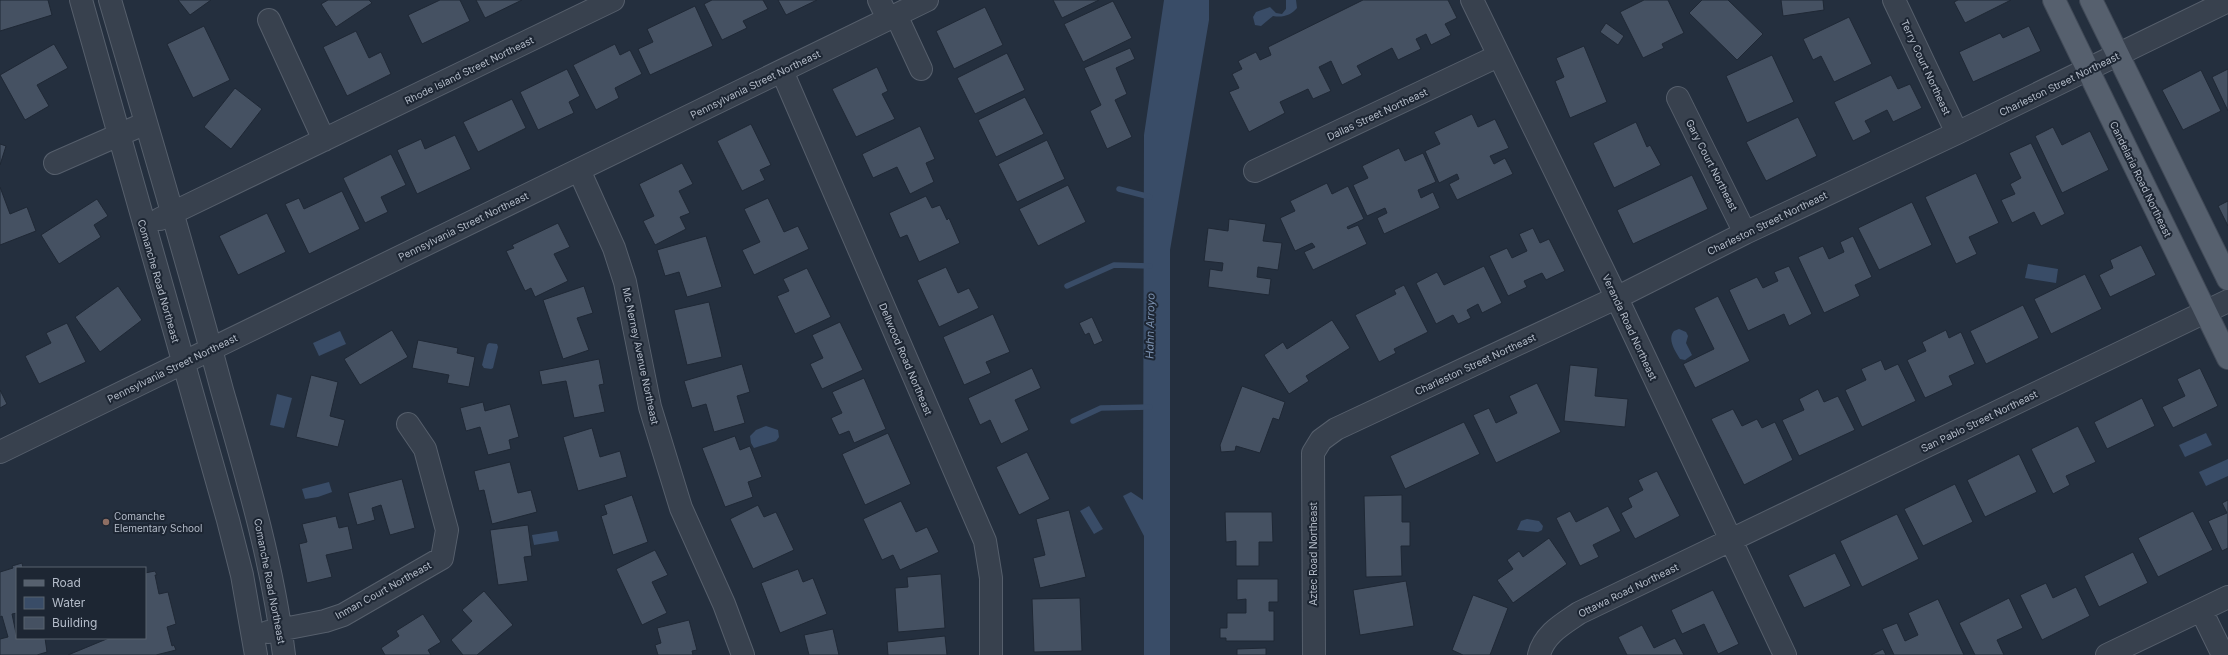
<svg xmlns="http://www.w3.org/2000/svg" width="2228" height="655" viewBox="0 0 2228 655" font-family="Inter,sans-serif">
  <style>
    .water { fill: #394c67 }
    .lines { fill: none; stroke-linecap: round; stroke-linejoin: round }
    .stream { stroke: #394c67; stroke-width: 5.5 }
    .building { fill: #455162; stroke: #1f2835 }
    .minor-casing { stroke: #565f6c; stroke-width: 24 }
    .major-casing { stroke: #414a57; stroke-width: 24 }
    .minor { stroke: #38414e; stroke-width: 22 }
    .major { stroke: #56606e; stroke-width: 22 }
    .education-dot { fill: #8d6e63; stroke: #1d2633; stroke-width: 1.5 }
    .labels { text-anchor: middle; stroke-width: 4; stroke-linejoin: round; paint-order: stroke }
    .street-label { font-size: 10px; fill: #b4bcc9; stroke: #1d2633 }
    .poi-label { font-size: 10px; fill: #b4bcc9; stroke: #1d2633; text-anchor: start }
    .water-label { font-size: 11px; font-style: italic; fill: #7c92b1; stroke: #1d2633 }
  </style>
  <rect width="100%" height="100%" fill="#242f3e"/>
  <path class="water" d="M1164 0H1209V20L1170 250V655H1144V536L1123 496 1131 492 1143 500 1144 135Z
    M1286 0H1296L1297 8C1291 15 1283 18 1273 16L1261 26 1255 25 1253 17 1256 12 1270 7 1276 13 1282 14 1286 9Z
    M2028 264 2058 269 2056 283 2025 278Z
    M1679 329 1686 332 1688 336 1686 343 1692 355 1685 360 1680 359C1675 351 1667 339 1674 331Z
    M340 331 346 344 319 356 313 343Z
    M489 343 497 344 498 347 493 368 491 369 484 368 482 365 487 345Z
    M277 394 292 398 284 428 270 425Z
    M766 426 778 430 779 437 776 441 754 448 751 443 750 436 756 430Z
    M2206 433 2212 445 2185 457 2179 445Z
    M2228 459V476L2206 486 2199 472Z
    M329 482 332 492 318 497 305 499 302 489Z
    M1089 506 1103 529 1094 534 1080 511Z
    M1527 519 1539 521 1543 526 1542 530 1538 532 1517 530 1521 521Z
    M557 531 559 541 534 545 532 535Z"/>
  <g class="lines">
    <path class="stream" d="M1119 189 1150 197
      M1067 286 1114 265 1150 266
      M1073 421 1101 408 1150 407"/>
  </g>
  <path class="building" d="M0 0H48L52 15 0 31Z
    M178 0H211L190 15Z
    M328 0H369L372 3 336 27 321 4Z
    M440 0H460L470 21 422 44 408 15Z
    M476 0H522L485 18Z
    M712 0H763L768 9 743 21 747 28 722 40 704 4Z
    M778 0H817L786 15Z
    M1053 0H1099L1062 18Z
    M1363 0H1448L1457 18 1445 24 1451 35 1431 45 1426 34 1416 39 1421 49 1398 60 1392 48 1357 66 1362 75 1342 85 1331 61 1319 67 1331 91 1313 99 1308 89 1280 102 1285 113 1249 132 1229 92 1239 88 1232 74 1242 69 1238 61 1256 52 1260 60 1271 55 1268 47Z
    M1644 0H1668L1684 33 1662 44 1664 48 1643 58 1620 12Z
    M1702 0H1728L1763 34 1737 60 1689 13Z
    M1781 0H1823L1824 10 1783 16Z
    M1958 0H2011L1965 23 1954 2Z
    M1113 1 1132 38 1083 62 1064 24Z
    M695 6 713 46 650 75 638 49 653 42 647 29Z
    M985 7 1003 45 954 69 936 31Z
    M1849 17 1872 64 1834 82 1821 56 1813 60 1803 39Z
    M1606 23 1624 36 1618 45 1600 32Z
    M204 26 230 80 193 98 167 44Z
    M2029 26 2041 51 1973 82 1959 52 2000 33 2003 38Z
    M356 31 369 58 381 52 391 74 347 96 323 47Z
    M54 44 68 68 37 85 49 106 25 120 0 75Z
    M615 44 620 55 630 50 642 74 615 88 619 98 596 110 573 65Z
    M1584 46 1607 102 1570 118 1555 81 1564 77 1556 58Z
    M1130 48 1135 59 1116 68 1127 94 1115 100 1132 137 1107 149 1090 111 1101 105 1084 68Z
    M1007 53 1025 90 975 114 957 78Z
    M1772 55 1794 102 1747 123 1726 76Z
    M877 67 888 91 882 94 895 119 856 137 832 89Z
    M567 69 580 96 569 102 574 113 538 130 520 92Z
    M2228 69V111L2212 77Z
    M2201 70 2221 111 2183 130 2162 90Z
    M1891 75 1898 89 1910 84 1922 108 1893 122 1887 110 1865 121 1871 132 1853 141 1834 102Z
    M235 88 262 109 231 149 204 127Z
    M1025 97 1044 134 996 157 978 120Z
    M512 99 526 128 478 152 463 122Z
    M1472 114 1478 127 1495 119 1509 148 1490 156 1494 164 1505 158 1513 174 1457 200 1449 184 1459 179 1457 174 1439 183 1425 151 1440 144 1434 132Z
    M1798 117 1817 156 1766 181 1746 142Z
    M1636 122 1647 147 1650 145 1661 165 1614 188 1593 143Z
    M751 124 771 165 760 170 765 180 742 191 717 141Z
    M920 126 935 159 926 163 934 182 910 194 897 167 873 178 862 154Z
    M2053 127 2062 145 2090 131 2109 170 2062 193 2035 136Z
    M455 135 471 169 417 194 397 150 421 139 425 149Z
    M1047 140 1065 179 1017 202 998 164Z
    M2031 143 2065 214 2041 226 2034 212 2012 223 2001 200 2015 194 2010 184 2021 178 2009 153Z
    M0 144 6 146 0 165Z
    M1399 148 1405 161 1423 153 1436 182 1418 190 1421 198 1433 192 1440 208 1384 234 1377 218 1387 213 1385 208 1367 216 1353 185 1368 178 1362 166Z
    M391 154 406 185 381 197 388 212 365 223 343 178Z
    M682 163 693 184 679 191 690 213 680 217 686 229 655 245 643 221 654 216 639 184Z
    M1976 173 1999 223 1969 237 1977 254 1956 264 1925 197Z
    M1692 175 1708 209 1633 244 1617 210Z
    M1327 183 1332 194 1348 186 1364 219 1347 227 1348 229 1358 225 1367 244 1313 270 1304 252 1315 247 1312 243 1295 251 1280 218 1295 211 1290 201Z
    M1068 185 1086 222 1038 246 1019 209Z
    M0 187 10 214 27 207 36 231 0 245Z
    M342 191 360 229 309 254 285 204 299 198 304 209Z
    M926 196 932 208 940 205 947 220 949 218 960 243 919 262 907 235 900 238 889 213Z
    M768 198 784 232 798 226 809 249 754 275 742 250 760 242 744 209Z
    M97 199 108 216 94 225 101 237 59 264 41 235Z
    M2228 201V226L2218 206Z
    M1912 202 1932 245 1879 270 1858 228Z
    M267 213 286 252 238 275 219 236Z
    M1229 219 1266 224 1263 241 1282 243 1278 270 1258 267 1257 277 1271 279 1269 295 1208 287 1210 269 1222 271 1223 263 1204 261 1208 228 1228 231Z
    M558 223 570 247 554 254 568 281 535 297 531 288 525 291 506 251 514 248 512 245Z
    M1533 228 1540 243 1549 239 1565 271 1546 280 1542 273 1524 281 1527 287 1508 296 1489 256 1507 248 1512 258 1527 251 1519 234Z
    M706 236 722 287 687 297 679 272 665 276 657 250Z
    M1853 236 1872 277 1855 285 1860 296 1824 313 1798 257 1823 246 1829 259 1844 252 1840 242Z
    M2141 245 2156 275 2110 297 2099 275 2113 268 2110 260Z
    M1484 266 1502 303 1482 313 1478 304 1467 310 1471 318 1458 324 1453 315 1436 324 1416 283 1437 272 1444 285Z
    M1789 266 1812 314 1789 326 1784 314 1748 331 1729 290 1757 277 1763 288 1778 281 1774 272Z
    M946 267 958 293 969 288 979 308 939 327 917 280Z
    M807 268 831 317 795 334 777 296 789 291 783 279Z
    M2085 274 2102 309 2051 334 2034 299Z
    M1404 285 1428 332 1394 349 1396 353 1379 362 1355 315 1396 294 1394 290Z
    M118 286 142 320 100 352 75 317Z
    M584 286 593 313 577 318 589 350 563 359 543 300Z
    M1718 296 1750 361 1695 388 1683 364 1714 349 1694 308Z
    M709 302 722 357 687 365 674 310Z
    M2023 305 2039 338 1986 364 1970 331Z
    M993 314 1010 352 986 362 991 373 964 385 943 337Z
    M1092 317 1103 341 1094 345 1089 333 1085 335 1079 323Z
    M1332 320 1350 348 1306 376 1309 381 1289 394 1264 355 1283 342 1287 349Z
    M840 322 863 370 822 389 810 364 823 358 812 335Z
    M67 323 86 362 39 384 25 356 51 343 46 333Z
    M392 330 408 357 360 385 344 359Z
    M1946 330 1949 338 1961 332 1975 364 1949 376 1953 385 1925 398 1907 360 1926 351 1922 342Z
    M418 340 458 348 457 353 475 357 469 387 447 383 449 375 412 368Z
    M599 359 604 384 599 385 605 412 574 418 566 381 542 385 539 371Z
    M1881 360 1885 370 1898 364 1916 401 1862 427 1845 390 1866 380 1861 369Z
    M742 364 750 392 737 396 745 423 714 432 706 404 692 408 684 381Z
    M1570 365 1598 368 1595 396 1628 399 1625 427 1564 421Z
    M1032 368 1041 388 1015 400 1029 430 1001 444 990 420 980 425 968 398Z
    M2200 368 2218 406 2173 428 2162 407 2185 396 2177 379Z
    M311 375 338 382 330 416 345 420 338 447 296 437Z
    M864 378 886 429 854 443 849 431 839 435 831 418 842 413 832 392Z
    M1537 383 1561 432 1496 463 1473 415 1489 408 1496 423 1517 413 1509 396Z
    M1242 386 1285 402 1279 420 1273 418 1260 453 1236 446 1235 451 1221 452 1220 445Z
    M1818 389 1824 402 1838 396 1855 430 1799 456 1782 420 1804 410 1799 399Z
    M0 390 7 404 0 408Z
    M2142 398 2155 426 2107 449 2094 422Z
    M483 402 485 411 510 404 519 437 509 440 511 449 488 455 480 427 466 431 460 408Z
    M1733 409 1742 426 1757 419 1762 428 1775 422 1793 460 1744 485 1711 419Z
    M1464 422 1480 454 1405 489 1390 456Z
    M2078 426 2096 462 2066 476 2070 485 2053 494 2031 449Z
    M592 428 600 457 620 451 627 477 578 491 563 437Z
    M888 433 911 484 865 505 842 454Z
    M735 436 740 450 750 446 762 477 748 482 753 497 725 507 702 448Z
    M1027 452 1050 499 1019 515 996 467Z
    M2019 454 2037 492 1985 517 1967 480Z
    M510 462 518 493 531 490 537 512 492 524 484 490 479 491 474 471Z
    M1657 471 1680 516 1635 539 1621 513 1632 507 1628 498 1643 490 1638 480Z
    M402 479 415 528 390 535 381 505 372 508 375 520 357 525 348 493Z
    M1955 484 1973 522 1923 546 1904 509Z
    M632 495 648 542 613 555 601 516 607 514 604 505Z
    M1402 495V522H1410V546H1401L1402 576 1366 577 1364 496Z
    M2228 500V548L2222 551 2208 521 2227 513 2222 503Z
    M901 501 916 532 927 527 939 552 900 570 893 555 882 560 863 519Z
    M758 505 764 517 776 512 794 550 753 569 730 519Z
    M1608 506 1621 531 1593 545 1599 557 1580 566 1556 518 1570 511 1576 522Z
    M1069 510 1086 577 1040 588 1033 558 1045 555 1036 519Z
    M2193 511 2213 550 2158 577 2138 538Z
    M1225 512H1272L1273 542H1259V566H1236V541L1226 542Z
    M1897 514 1919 559 1862 587 1840 541Z
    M336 516 339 528 348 526 353 549 326 555 332 577 307 583 299 544 307 542 302 524Z
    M528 525 532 556 524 557 528 581 498 585 490 530Z
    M1549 538 1567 564 1513 603 1497 580 1513 569 1507 560 1519 551 1523 557Z
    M655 550 668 575 652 582 667 613 642 625 616 569Z
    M2133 552 2148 583 2099 607 2084 576Z
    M1835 553 1851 586 1804 608 1788 575Z
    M22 563 23 568H17V613L12 614 17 638H45L47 652 37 655H0V639L8 637 2 616 0 617V572L13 568 12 566Z
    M798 569 803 582 813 578 827 614 780 633 761 583Z
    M155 571 157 575H155L159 594 168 592 176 624 167 627 172 646 174 645 176 650 156 655H68L109 638H145V573Z
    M941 574 945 628 898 632 895 588 908 587 907 577Z
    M1237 579H1278V602H1269V611H1274V641H1226V638H1220V628H1227V613H1246V599L1237 600Z
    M1406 581 1414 626 1360 635 1353 590Z
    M2046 583 2053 598 2076 587 2090 616 2042 640 2020 595Z
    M1713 590 1739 644 1718 654 1704 624 1682 634 1671 610Z
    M484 591 513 625 477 655H463L451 640 472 621 462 610Z
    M1473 595 1508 608 1490 655H1463L1452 650Z
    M1080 598 1082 651 1034 652 1032 599Z
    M2009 598 2023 628 1997 640 2004 655H1975L1959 623Z
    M1938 599 1964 655H1894L1882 629 1897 623 1905 641 1918 635 1908 613Z
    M423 614 441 642 428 650 431 655H385L381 648 399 636 396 631Z
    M689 620 697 650 692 651 693 655H658L655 645 661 643 657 628Z
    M1642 625 1654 648 1675 638 1684 655H1627L1618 637Z
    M833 629 839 655H809L804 635Z
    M945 636 947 655H888L887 642Z
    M1266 648V655H1237V649Z
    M1883 649 1886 655H1871Z"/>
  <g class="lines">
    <g class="minor-casing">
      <path id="minor" d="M81 0 228 520 242 575 256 655
        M110 0C148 130 187 259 222 390 247 477 273 565 284 655
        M879 0 888 19
        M1472 0 1623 311 1785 655
        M1894 0 1957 133
        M896 15 921 69
        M269 20 324 140
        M782 71 985 541 991 578V655
        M1678 98 1745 233
        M55 163 146 123
        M579 170 614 248 625 282 650 407 681 508 724 604 743 655
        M1255 171 1498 56
        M160 219 613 0
        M0 452 927 0
        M2201 610 2223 655
        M268 632 325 621 343 615 442 558 447 530 425 449 408 424
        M1314 655 1313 453 1321 440 1336 429 1616 298 1745 233 1957 133 2228 1
        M1539 655C1544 634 1563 624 1579 613L2228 301
        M2107 655 2228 597"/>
    </g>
    <g class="major-casing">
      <path id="major" d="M2054 0 2228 358
        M2091 0 2228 279"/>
    </g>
    <use href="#minor" class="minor"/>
    <use href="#major" class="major"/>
  </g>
  <circle class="education-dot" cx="106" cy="522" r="4"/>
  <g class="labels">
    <g class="street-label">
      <text transform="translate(1926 67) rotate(65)" y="4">Terry Court Northeast</text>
      <text transform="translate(469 70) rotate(-26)" y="4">Rhode Island Street Northeast</text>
      <text transform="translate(755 84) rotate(-26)" y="4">Pennsylvania Street Northeast</text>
      <text transform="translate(2059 84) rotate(-26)" y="4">Charleston Street Northeast</text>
      <text transform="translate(1377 114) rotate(-25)" y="4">Dallas Street Northeast</text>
      <text transform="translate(1712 165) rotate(63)" y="4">Gary Court Northeast</text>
      <text transform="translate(2141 179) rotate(64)" y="4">Candelaria Road Northeast</text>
      <text transform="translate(1767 223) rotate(-26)" y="4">Charleston Street Northeast</text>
      <text transform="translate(463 226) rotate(-26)" y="4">Pennsylvania Street Northeast</text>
      <text transform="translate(159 281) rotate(74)" y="4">Comanche Road Northeast</text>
      <text transform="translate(1630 327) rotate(65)" y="4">Veranda Road Northeast</text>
      <text transform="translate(641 356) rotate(78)" y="4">Mc Nerney Avenue Northeast</text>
      <text transform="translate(906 359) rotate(67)" y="4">Dellwood Road Northeast</text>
      <text transform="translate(1475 364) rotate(-25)" y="4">Charleston Street Northeast</text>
      <text transform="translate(172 368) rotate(-26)" y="4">Pennsylvania Street Northeast</text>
      <text transform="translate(1979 421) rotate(-26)" y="4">San Pablo Street Northeast</text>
      <text transform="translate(1313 554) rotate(-90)" y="4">Aztec Road Northeast</text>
      <text transform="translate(270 581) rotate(79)" y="4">Comanche Road Northeast</text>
      <text transform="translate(383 590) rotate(-29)" y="4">Inman Court Northeast</text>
      <text transform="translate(1628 590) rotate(-26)" y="4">Ottawa Road Northeast</text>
    </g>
    <g class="poi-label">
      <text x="114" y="520">Comanche<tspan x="114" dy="12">Elementary School</tspan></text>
    </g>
    <g class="water-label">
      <text transform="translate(1150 326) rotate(-89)" y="4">Hahn Arroyo</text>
    </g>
  </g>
  <rect x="16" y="567" width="130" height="72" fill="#1d2633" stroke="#59626f"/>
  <rect x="24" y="580" width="20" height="6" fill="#56606e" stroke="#59626f"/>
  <text x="52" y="587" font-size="12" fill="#b4bcc9">Road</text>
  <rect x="24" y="597" width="20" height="12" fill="#394c67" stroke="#59626f"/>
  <text x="52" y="607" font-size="12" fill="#b4bcc9">Water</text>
  <rect x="24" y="617" width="20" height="12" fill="#455162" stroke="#59626f"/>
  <text x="52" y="627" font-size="12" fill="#b4bcc9">Building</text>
</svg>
